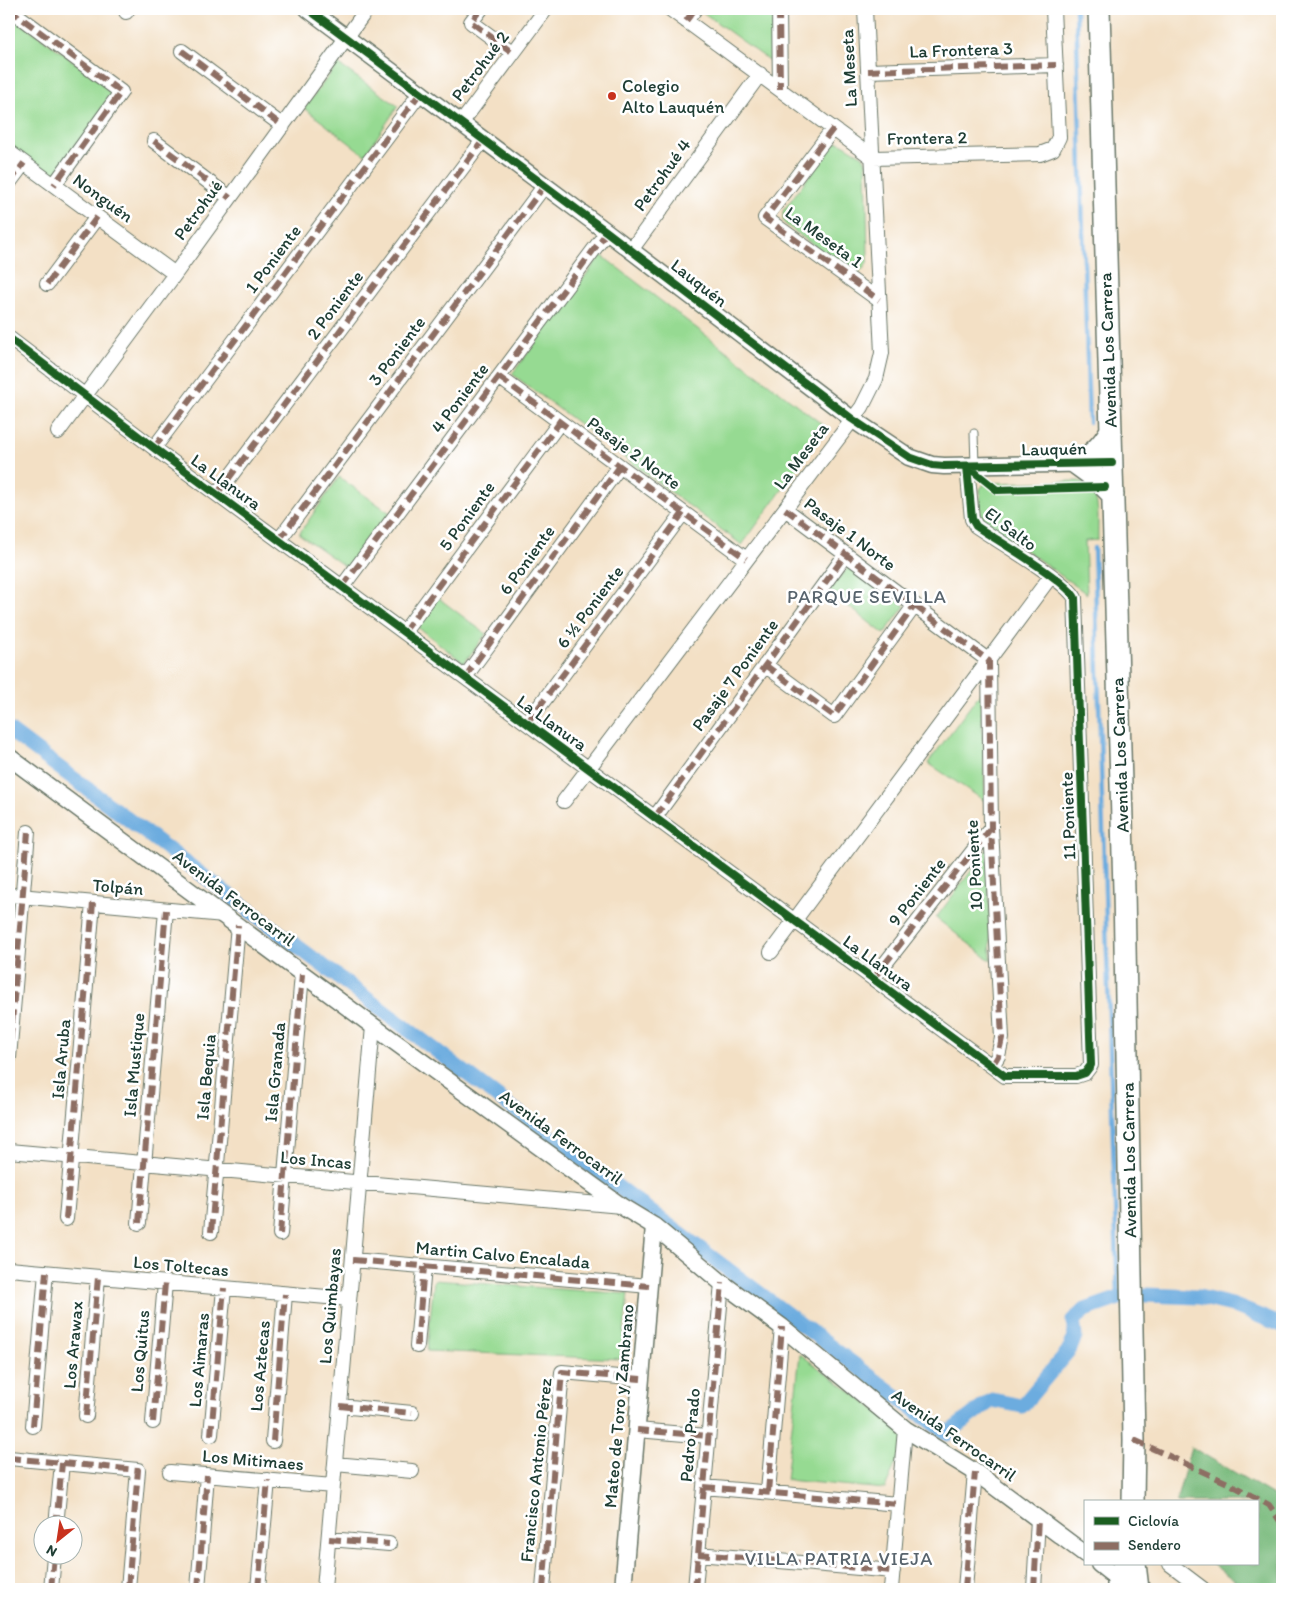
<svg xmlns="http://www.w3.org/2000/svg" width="1291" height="1598" viewBox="0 0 1291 1598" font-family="Itim,sans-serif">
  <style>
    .green { fill: #96da92; stroke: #5a8c63 }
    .forest { fill: #78ba7c; stroke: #4c7c58 }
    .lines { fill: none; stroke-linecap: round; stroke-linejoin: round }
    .stream { stroke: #6cacdf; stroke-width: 4.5 }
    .canal { stroke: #6cacdf; stroke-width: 15 }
    .service-casing { stroke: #697667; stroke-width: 9 }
    .minor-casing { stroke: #697667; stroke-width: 16 }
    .tertiary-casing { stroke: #697667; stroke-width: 19 }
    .primary-casing { stroke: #697667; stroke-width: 24 }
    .service { stroke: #fff; stroke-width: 7 }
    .minor { stroke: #fff; stroke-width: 14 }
    .tertiary { stroke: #fff; stroke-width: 16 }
    .primary { stroke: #fff; stroke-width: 21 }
    .quiet { stroke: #8d6e63; stroke-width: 6; stroke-dasharray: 12 6; stroke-linecap: butt }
    .cycleway-casing { stroke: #fff; stroke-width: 11 }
    .cycleway { stroke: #1b5e20; stroke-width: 8 }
    .poi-dot { fill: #c8321e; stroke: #fff; stroke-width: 2 }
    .labels { text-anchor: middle; stroke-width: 5; stroke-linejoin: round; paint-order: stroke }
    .street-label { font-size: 18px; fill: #1f3d34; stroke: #fff }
    .poi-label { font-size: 18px; fill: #1f3d34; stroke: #fff; text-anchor: start }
    .neighbourhood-label { font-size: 19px; letter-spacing: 1px; fill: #58646d; stroke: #fff }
  </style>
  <rect width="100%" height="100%" fill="#fff"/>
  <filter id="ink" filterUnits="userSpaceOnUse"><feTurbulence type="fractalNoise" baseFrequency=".02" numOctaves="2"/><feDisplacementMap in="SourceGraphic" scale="10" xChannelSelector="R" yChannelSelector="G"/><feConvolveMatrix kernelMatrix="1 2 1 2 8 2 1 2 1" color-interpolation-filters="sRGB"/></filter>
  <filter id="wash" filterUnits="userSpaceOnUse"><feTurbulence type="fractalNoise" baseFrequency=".0096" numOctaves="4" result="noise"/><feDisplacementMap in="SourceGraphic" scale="20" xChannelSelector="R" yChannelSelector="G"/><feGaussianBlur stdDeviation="1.12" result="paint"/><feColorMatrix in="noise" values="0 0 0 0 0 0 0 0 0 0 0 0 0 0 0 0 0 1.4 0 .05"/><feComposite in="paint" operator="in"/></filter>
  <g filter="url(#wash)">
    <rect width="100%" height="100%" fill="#f3e0c5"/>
    <path class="green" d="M702 9H772L774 64 701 11Z
      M9 14 117 93 53 180 9 147Z
      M338 64 398 106 365 155 304 108Z
      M837 142 841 143 863 156 866 162 868 259C866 269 859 274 849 272L785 224 783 220V211L831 146Z
      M601 255 827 428 742 545 512 374Z
      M339 477 390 513 350 570 299 534Z
      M1079 481C1103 487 1097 520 1098 540L1085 541 1087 594 986 522 980 513V489L985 483Z
      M851 564 905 606 884 634 829 591Z
      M437 597 486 634 464 663 416 626Z
      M981 692 985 801 928 763Z
      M988 848 991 961 936 918Z
      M434 1280 628 1294 621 1359 427 1351Z
      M800 1354 908 1434 885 1489 786 1480Z"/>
    <path class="forest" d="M1191 1447 1282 1500V1589H1246L1212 1564H1257V1502H1176Z"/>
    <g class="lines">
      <path class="stream" d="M1076 9 1089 422
        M1094 548 1118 1298"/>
      <path class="canal" d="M9 730 947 1434 992 1400 1022 1406 1070 1349 1075 1336 1073 1320 1085 1310 1125 1296
        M1145 1295 1199 1297 1232 1305 1282 1325"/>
    </g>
  </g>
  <g filter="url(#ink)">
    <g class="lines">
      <g class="service-casing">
        <path id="service" d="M974 433 975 466"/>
      </g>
      <g class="minor-casing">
        <path id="minor" d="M9 9 121 92 54 185
          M481 9 471 22 513 53
          M670 9 873 158 1040 154 1053 149 1059 137 1053 9
          M779 9 780 89
          M126 12 128 9
          M686 21 695 9
          M182 51 283 126
          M868 71 1056 65
          M462 122 546 9
          M833 129 765 218 879 300
          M154 141 230 198
          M9 152 175 274
          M9 183 24 163
          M631 250 760 74
          M47 284 97 217
          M9 338 154 448 1005 1076H1076L1085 1073 1091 1065 1075 598C1066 580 996 540 976 526L972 519 967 466
          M499 377 746 559
          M58 432 175 274 367 9
          M154 448 421 92
          M217 494 484 139
          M785 509 989 661 991 828 1002 1038 998 1056 992 1066
          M279 540 545 185
          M342 587 607 232
          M404 632 560 422
          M765 665 834 716 915 605
          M465 677 620 466
          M527 723 683 513
          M564 801 862 407 876 379 882 353 865 9
          M655 817 846 554
          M9 895 224 915
          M771 952 1051 576
          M873 979 991 828
          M9 1058 28 832
          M9 1151 621 1206
          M66 1219 93 903
          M139 1223 166 910
          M211 1232 238 925
          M280 1234 302 974
          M353 1260 649 1286
          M9 1269 349 1299
          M417 1346 424 1267
          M340 1406 412 1413
          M86 1416 98 1277
          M153 1422 165 1283
          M33 1426 46 1272
          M637 1430 708 1436
          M211 1435 224 1288
          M273 1441 285 1294
          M9 1458 138 1470 128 1589
          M335 1464 412 1471
          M170 1472 333 1486
          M704 1487 898 1504
          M768 1492 782 1327
          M56 1526 62 1463
          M329 1539 389 1544
          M698 1554 893 1571
          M1170 1564 1203 1589
          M51 1589 54 1556
          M198 1589 207 1475
          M258 1589 268 1480
          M324 1589 373 1026
          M543 1589 562 1372 641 1379
          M695 1589 722 1283
          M891 1589 905 1429
          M965 1589 975 1472
          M1034 1589 1038 1519"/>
      </g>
      <g class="tertiary-casing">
        <path id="tertiary" d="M308 9 607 232 852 419 909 457 932 465 944 466 1112 463
          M9 757 373 1026 621 1206 654 1226 722 1283 782 1327 905 1429 975 1472 1085 1554
          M1099 1564 1118 1579 1128 1582
          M623 1589 654 1226"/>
      </g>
      <g class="primary-casing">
        <path id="primary" d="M1099 9 1124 890 1134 1440 1133 1502
          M1075 463C1092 456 1102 446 1111 430
          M1075 463 1097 479 1113 495
          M1135 1564 1138 1589
          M1118 1589V1579L1124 1564"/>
      </g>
      <use href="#service" class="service"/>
      <use href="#minor" class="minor"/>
      <use href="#tertiary" class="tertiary"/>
      <use href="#primary" class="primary"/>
      <path class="quiet" d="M9 9 121 92 54 185
        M481 9 471 22 513 53
        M779 9 780 89
        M126 12 128 9
        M686 21 695 9
        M182 51 283 126
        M868 71 1056 65
        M833 129 765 218 879 300
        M154 141 230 198
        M9 183 24 163
        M47 284 97 217
        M499 377 746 559
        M154 448 421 92
        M217 494 484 139
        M785 509 989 661 991 828 1002 1038 998 1056 992 1066
        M279 540 545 185
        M342 587 607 232
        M404 632 560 422
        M765 665 834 716 915 605
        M465 677 620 466
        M527 723 683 513
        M655 817 846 554
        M873 979 991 828
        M9 1058 28 832
        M66 1219 93 903
        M139 1223 166 910
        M211 1232 238 925
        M280 1234 302 974
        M353 1260 649 1286
        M417 1346 424 1267
        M340 1406 412 1413
        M86 1416 98 1277
        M153 1422 165 1283
        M33 1426 46 1272
        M637 1430 708 1436
        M211 1435 224 1288
        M1134 1440 1230 1484 1269 1505 1282 1524
        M273 1441 285 1294
        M9 1458 138 1470 128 1589
        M704 1487 898 1504
        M768 1492 782 1327
        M56 1526 62 1463
        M329 1539 389 1544
        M698 1554 893 1571
        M51 1589 54 1556
        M198 1589 207 1475
        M258 1589 268 1480
        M543 1589 562 1372 641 1379
        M695 1589 722 1283
        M965 1589 975 1472
        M1034 1589 1038 1519"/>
      <g class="cycleway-casing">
        <path id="cycleway" d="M308 9 607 232 852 419 909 457 932 465 944 466 1112 463
          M9 338 154 448 1005 1076H1076L1085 1073 1091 1065 1075 598C1066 580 996 540 976 526L972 519 967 466
          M967 466 997 490 1105 487"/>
      </g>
      <use href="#cycleway" class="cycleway"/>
    </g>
  </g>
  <circle class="poi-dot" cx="612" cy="96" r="5"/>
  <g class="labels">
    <g class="street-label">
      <text transform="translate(961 50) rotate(-2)" y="6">La Frontera 3</text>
      <text transform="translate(480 66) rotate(-53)" y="6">Petrohué 2</text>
      <text transform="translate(849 68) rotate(-93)" y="6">La Meseta</text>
      <text transform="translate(927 138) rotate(-1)" y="6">Frontera 2</text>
      <text transform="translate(662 175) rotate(-54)" y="6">Petrohué 4</text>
      <text transform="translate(103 198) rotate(36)" y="6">Nonguén</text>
      <text transform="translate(198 210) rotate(-54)" y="6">Petrohué</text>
      <text transform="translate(824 237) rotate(36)" y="6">La Meseta 1</text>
      <text transform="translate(273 259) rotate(-53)" y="6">1 Poniente</text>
      <text transform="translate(699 283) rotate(38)" y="6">Lauquén</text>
      <text transform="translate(335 305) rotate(-53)" y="6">2 Poniente</text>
      <text transform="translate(1108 350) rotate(-92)" y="6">Avenida Los Carrera</text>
      <text transform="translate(397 351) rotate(-53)" y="6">3 Poniente</text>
      <text transform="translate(460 398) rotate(-53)" y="6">4 Poniente</text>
      <text transform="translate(1054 449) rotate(-1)" y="6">Lauquén</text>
      <text transform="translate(634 453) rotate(36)" y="6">Pasaje 2 Norte</text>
      <text transform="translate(801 456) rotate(-53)" y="6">La Meseta</text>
      <text transform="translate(226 482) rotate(36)" y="6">La Llanura</text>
      <text transform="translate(467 516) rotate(-54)" y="6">5 Poniente</text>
      <text transform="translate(1011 529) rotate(37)" y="6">El Salto</text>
      <text transform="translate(850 534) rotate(37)" y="6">Pasaje 1 Norte</text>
      <text transform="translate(527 560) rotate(-54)" y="6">6 Poniente</text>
      <text transform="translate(590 607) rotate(-53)" y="6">6 ½ Poniente</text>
      <text transform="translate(735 675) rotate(-54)" y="6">Pasaje 7 Poniente</text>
      <text transform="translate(552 723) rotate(36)" y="6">La Llanura</text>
      <text transform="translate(1120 755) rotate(-92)" y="6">Avenida Los Carrera</text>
      <text transform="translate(1068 816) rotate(-92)" y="6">11 Poniente</text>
      <text transform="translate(974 865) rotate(-93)" y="6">10 Poniente</text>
      <text transform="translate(118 887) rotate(5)" y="6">Tolpán</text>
      <text transform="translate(917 892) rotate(-52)" y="6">9 Poniente</text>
      <text transform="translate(234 898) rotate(37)" y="6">Avenida Ferrocarril</text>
      <text transform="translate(878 963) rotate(36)" y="6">La Llanura</text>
      <text transform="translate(61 1059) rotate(-85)" y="6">Isla Aruba</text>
      <text transform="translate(134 1065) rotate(-85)" y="6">Isla Mustique</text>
      <text transform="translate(275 1072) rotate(-85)" y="6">Isla Granada</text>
      <text transform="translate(206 1077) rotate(-85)" y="6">Isla Bequia</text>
      <text transform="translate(561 1137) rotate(36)" y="6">Avenida Ferrocarril</text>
      <text transform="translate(316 1160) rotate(5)" y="6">Los Incas</text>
      <text transform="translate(1129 1160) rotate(-91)" y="6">Avenida Los Carrera</text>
      <text transform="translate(503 1255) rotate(5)" y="6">Martin Calvo Encalada</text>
      <text transform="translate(181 1266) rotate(5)" y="6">Los Toltecas</text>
      <text transform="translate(330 1306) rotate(-85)" y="6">Los Quimbayas</text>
      <text transform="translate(73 1345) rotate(-85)" y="6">Los Arawax</text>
      <text transform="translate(140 1351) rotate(-85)" y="6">Los Quitus</text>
      <text transform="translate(199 1360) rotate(-85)" y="6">Los Aimaras</text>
      <text transform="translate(260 1366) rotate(-85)" y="6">Los Aztecas</text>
      <text transform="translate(619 1406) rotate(-85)" y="6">Mateo de Toro y Zambrano</text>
      <text transform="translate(690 1435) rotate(-85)" y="6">Pedro Prado</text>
      <text transform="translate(954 1435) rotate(35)" y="6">Avenida Ferrocarril</text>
      <text transform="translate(253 1460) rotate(5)" y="6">Los Mitimaes</text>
      <text transform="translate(536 1470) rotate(-84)" y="6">Francisco Antonio Pérez</text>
    </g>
    <g class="poi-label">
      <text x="622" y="92">Colegio<tspan x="622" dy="21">Alto Lauquén</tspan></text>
    </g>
    <g class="neighbourhood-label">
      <text x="867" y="603">PARQUE SEVILLA</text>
      <text x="839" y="1565">VILLA PATRIA VIEJA</text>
    </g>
  </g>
  <rect width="1291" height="1598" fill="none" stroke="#fff" stroke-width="30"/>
  <rect x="1084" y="1500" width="175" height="65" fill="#ffffff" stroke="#a5b1ae"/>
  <rect x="1094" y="1517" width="25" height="8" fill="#1b5e20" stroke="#a5b1ae"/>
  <text x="1128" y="1526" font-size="15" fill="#1f3d34">Ciclovía</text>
  <rect x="1094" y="1542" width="25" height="8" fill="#8d6e63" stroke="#a5b1ae"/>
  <text x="1128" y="1550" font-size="15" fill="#1f3d34">Sendero</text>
  <g transform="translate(58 1540) rotate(210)"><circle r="24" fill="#ffffff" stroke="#a5b1ae"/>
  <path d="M0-4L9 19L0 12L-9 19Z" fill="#c8321e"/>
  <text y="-8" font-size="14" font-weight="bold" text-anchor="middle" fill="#1f3d34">N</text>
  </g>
</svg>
